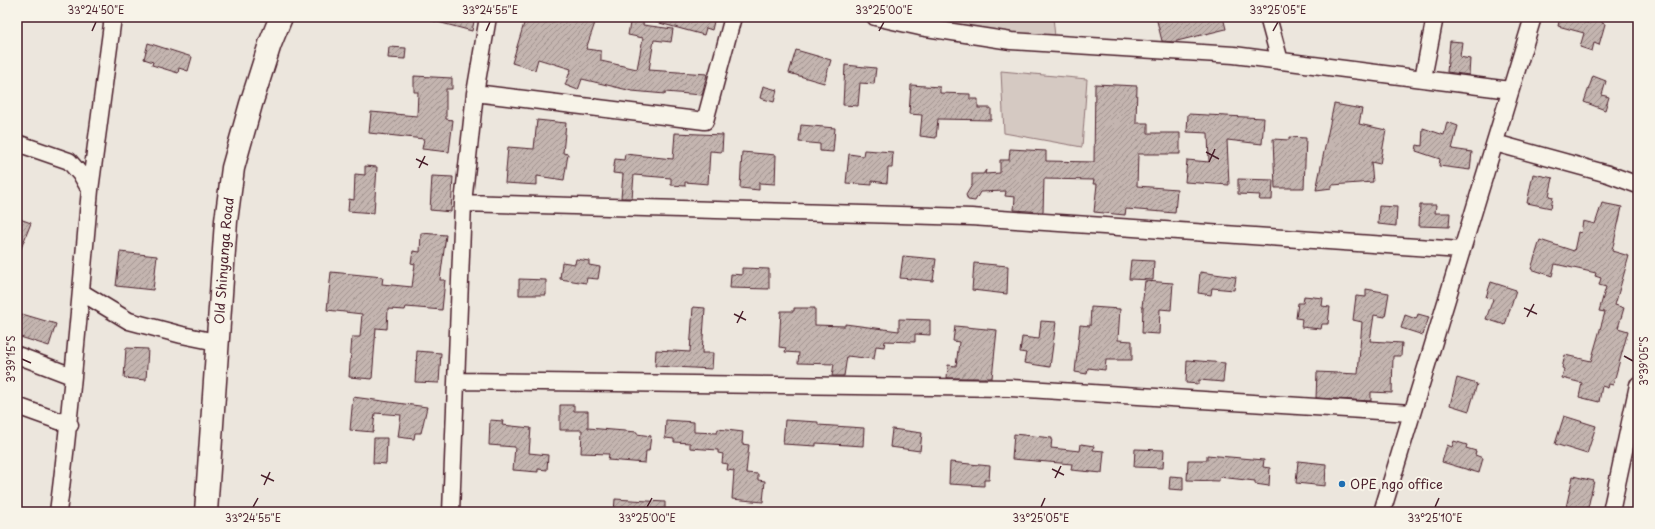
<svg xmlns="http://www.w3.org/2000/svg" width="1655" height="529" viewBox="0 0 1655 529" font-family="'Playpen Sans',sans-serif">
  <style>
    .grass { fill: #d5c9c2; stroke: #907476 }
    .building { fill: url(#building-hatch); stroke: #4a1f2b }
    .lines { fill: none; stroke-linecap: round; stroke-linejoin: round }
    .street-casing { stroke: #4a1f2b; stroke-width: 19 }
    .secondary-casing { stroke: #4a1f2b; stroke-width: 25 }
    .street { stroke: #f7f3e8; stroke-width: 16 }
    .secondary { stroke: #f7f3e8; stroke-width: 22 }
    .ticks { fill: none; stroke: #4a1f2b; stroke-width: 1.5 }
    .poi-dot { fill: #1f6fb2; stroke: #f7f3e8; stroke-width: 1.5 }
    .labels { text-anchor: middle; stroke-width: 4; stroke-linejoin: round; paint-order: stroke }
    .street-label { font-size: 13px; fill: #4a1f2b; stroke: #f7f3e8 }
    .poi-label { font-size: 13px; fill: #4a1f2b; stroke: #f7f3e8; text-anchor: start }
    .neatline { fill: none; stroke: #4a1f2b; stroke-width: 1.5 }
    .ticks-label { font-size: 10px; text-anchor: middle; fill: #4a1f2b }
  </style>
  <defs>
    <pattern id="building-hatch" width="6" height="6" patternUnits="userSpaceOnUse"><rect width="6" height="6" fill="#c4b5b0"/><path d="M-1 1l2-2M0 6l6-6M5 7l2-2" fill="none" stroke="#a1938f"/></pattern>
  </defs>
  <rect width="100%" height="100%" fill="#ece6dd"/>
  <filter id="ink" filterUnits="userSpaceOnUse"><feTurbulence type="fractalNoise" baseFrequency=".025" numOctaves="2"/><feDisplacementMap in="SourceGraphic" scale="8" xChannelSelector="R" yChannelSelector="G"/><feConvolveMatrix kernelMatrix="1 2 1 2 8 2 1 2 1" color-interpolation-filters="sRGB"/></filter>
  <g filter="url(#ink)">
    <path class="grass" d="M884 17H1053L1056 47Z
      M1001 71 1087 79 1082 147 1004 133Z"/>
    <path class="building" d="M434 17H475L472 31 434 21Z
      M526 17H597L586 49 601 51V61L637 69 643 38 628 35 631 17H644L643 25 673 29 671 42 654 40 649 70 707 74 702 95 665 92V94L632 91 582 79 578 90 565 85 571 69 538 59 535 70 512 63Z
      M652 17H715L712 30 706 28 704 35 652 21Z
      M1156 17H1223L1226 29 1173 42 1162 41Z
      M1560 17H1568L1588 23 1589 17H1603L1602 23 1605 24 1599 45 1594 43 1592 51 1580 47 1584 33 1558 26Z
      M1450 41 1462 42 1460 57 1470 59 1469 75 1447 72Z
      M148 43 192 57 188 71 179 68 178 73 152 65 153 62 144 59Z
      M389 47 406 48 405 59 388 58Z
      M796 50 831 60 824 83 789 73Z
      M845 65 876 68 874 84 860 83 858 106 843 105Z
      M414 76 452 78V89H446V119L453 120 449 152 422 149 424 139 369 133 371 112 417 116 418 92H414Z
      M1593 76 1606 81 1602 95 1609 97 1605 110 1584 102Z
      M1095 84 1137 86 1136 123H1148V133H1180V154H1138L1137 186 1177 189 1175 213 1126 209 1125 215 1094 212 1097 184H1093L1094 180 1044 179 1043 212 1014 210 1015 197 1005 196 1006 191 980 192 975 201 968 200 966 195 972 185V174H983L986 170 985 174 1000 173V160H1009L1010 149 1046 151V161L1094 162Z
      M911 85 940 87V93L970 94V99H978V108H991V120L938 119 936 138 920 136 922 115 909 114Z
      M763 86 777 90 774 102 760 98Z
      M1334 104 1362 109 1359 124 1386 130 1380 164 1371 162 1373 182 1332 185V188L1316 190Z
      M1188 114 1264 118 1262 144 1227 140 1229 185 1185 182 1187 160 1209 162 1208 133 1187 132Z
      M537 120 566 123 563 153 568 154 564 180 537 176V185L505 183 508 147 534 149Z
      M1447 122 1458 126 1452 149 1472 152 1470 170 1439 166 1440 159 1416 151 1417 145 1422 146 1423 128 1444 135Z
      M801 125 835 128 833 152 820 151V144L799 142Z
      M675 133 723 135 722 152 710 151 708 184 685 182V186L671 185V178L634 175 632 198H621L623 174 613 173 615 159 624 160 625 154 673 159Z
      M1289 137 1306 138 1304 188H1275L1273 139 1289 140Z
      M864 150 893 152 892 168H888L887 183 872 181V185L846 183 849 154 863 156Z
      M742 152 776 155 775 184 759 183V190L740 188Z
      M365 166 377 167 374 213 348 211 349 199 354 200 355 174 365 175Z
      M1533 174 1553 178 1549 196 1553 197 1551 208 1527 203Z
      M432 176 453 177 451 212 430 210Z
      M1238 179 1273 180 1272 200H1259L1260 195 1238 194Z
      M1602 203 1622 207 1612 251 1629 256 1615 305 1624 308 1618 328 1628 331 1613 385 1609 384 1608 388 1602 386 1599 402 1579 397 1582 383 1562 378 1564 369 1562 368 1565 355 1591 361 1605 312 1599 311 1606 287 1599 285 1601 278 1595 276 1596 273 1555 264 1552 276 1531 269 1540 240 1574 251 1578 232 1581 233 1583 221 1595 224Z
      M1420 205H1436L1435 213H1450L1449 227 1419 226Z
      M1379 206 1397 207 1396 226 1378 224Z
      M17 218 31 223 18 256H17Z
      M421 233 446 235 440 280H445L442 310 406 307 405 310 388 309 387 329 376 328 372 379 349 377 352 337H360L362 314 327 310 331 272 383 277 382 284 412 287 415 264 411 263 413 251 420 252Z
      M120 252 157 256 153 290 116 286Z
      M903 256 936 259 933 281 900 278Z
      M576 259 589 261V265L600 267 598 279 587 278 586 283 560 279 562 262 575 264Z
      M1131 260 1154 261 1153 280 1129 279Z
      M974 263 1008 266 1007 294 972 290Z
      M742 268 769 269V289L730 288 731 274 742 275Z
      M1200 272 1236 277 1234 290 1212 288 1211 295 1198 293Z
      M519 279 546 280V295H519Z
      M1145 281 1173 283 1171 310 1160 309 1159 334 1142 333 1143 307H1142Z
      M1491 282 1516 290 1505 325 1486 319 1493 299 1486 297Z
      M1366 289 1389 293 1385 317 1374 315 1370 341 1402 343 1401 356H1393L1392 393 1371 392V401L1316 398 1317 372 1358 374 1362 322 1353 320 1356 296 1366 297Z
      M1304 296 1323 298 1322 306 1330 307 1328 324H1322L1321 329 1301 327 1302 319 1296 318 1298 303H1303Z
      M693 307 705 308 702 353H713L712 369 655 366 656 350 690 352Z
      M1091 307 1120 309 1118 340 1132 341V360H1106L1105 370 1088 368 1087 374 1075 372 1080 325 1090 326Z
      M794 308H815V325L845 326V324L899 331V319L930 320V335L915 334V342L885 341 884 347 876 346 874 359 847 356 844 376H832L834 364 798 363 799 353 785 352 786 348 779 347 781 311H794Z
      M22 314 56 324 49 346 17 336V329Z
      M1418 314 1429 317 1423 335 1401 328 1405 315 1416 319Z
      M1041 321 1056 322 1050 367 1024 363 1026 353 1020 352 1022 337 1039 339Z
      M955 326 997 330 992 378H947L948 365 956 366 959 342 953 341Z
      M126 348 148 349 146 380 124 378Z
      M417 351 441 353 439 383 415 382Z
      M1187 360 1225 363 1223 382 1199 380V384L1186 383Z
      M1457 378 1477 384 1469 411 1450 405Z
      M353 397 427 407 421 433H415L414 439 398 437 401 415 375 413 373 432 350 430Z
      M560 405H574V411H588V428L637 432V434L651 436 649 451H646L645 463 608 460 609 454 581 453 582 430H560Z
      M1564 416 1596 426 1587 454 1555 444Z
      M490 420 503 421 502 425 531 428 529 453 548 455 547 470 538 469V472L513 470 515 447 489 445Z
      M666 420 694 422V432L717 433 718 429 743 432 742 444 749 445 746 473 758 474V480L765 481 763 502 732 499 734 471 727 470 728 464 722 463 723 454 718 453V450L690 448V443L674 442V439L665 438Z
      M785 420 818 422V425L864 428 863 446 816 443V446L783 444Z
      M892 429 922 433 920 451 890 447Z
      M1014 434 1052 438 1051 448 1080 451 1081 444 1094 446 1093 450 1104 451 1102 473 1071 470 1072 464 1012 459Z
      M374 438H387L386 464 373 463Z
      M1454 441 1467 445 1466 448 1476 451 1475 455 1483 458 1479 473 1442 462 1447 445 1452 447Z
      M1135 449 1164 450 1163 468 1134 467Z
      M1207 455 1264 460 1263 467 1270 468 1269 486 1255 484V481L1219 477V481L1187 480 1188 460H1207Z
      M1298 461 1326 464 1325 486 1296 483Z
      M950 462 990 466 989 480H984V486L949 484Z
      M1170 476 1183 477V490L1169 489Z
      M1573 476 1594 481 1587 512H1565Z
      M615 499 665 502V512H614Z"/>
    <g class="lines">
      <g class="street-casing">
        <path id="street" d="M875 17 920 27 1011 41 1234 55 1510 90
          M1268 17 1280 61
          M1423 78 1435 17
          M475 93 705 121 733 17
          M17 143 69 161 82 176 90 190C80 298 72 405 58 512
          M1495 143 1608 174 1638 185
          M90 190 113 17
          M463 203 971 217 1461 250
          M81 292 129 321 182 335 216 342
          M17 355 72 376
          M457 381 1011 388 1411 413
          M17 406 70 425
          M451 512 463 203 475 93 488 17
          M1382 512 1533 17
          M1611 512 1638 385"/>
      </g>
      <g class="secondary-casing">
        <g id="secondary">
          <path id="s1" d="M206 512 226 221 233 168 251 104 270 44 281 17"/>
        </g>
      </g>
      <use href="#street" class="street"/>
      <use href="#secondary" class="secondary"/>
    </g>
  </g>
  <path class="ticks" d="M92 31 96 22M486 31 490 22M879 31 884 22M1273 31 1278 22M1206 152 1219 159M416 159 428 165M1209 162 1215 149M419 168 425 156M1524 308 1537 314M734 314 746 320M1527 317 1534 304M737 323 743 311M1624 356 1633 361M22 359 31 363M1052 469 1064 475M261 475 274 481M1055 478 1061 466M264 485 270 472M253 507 258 498M647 507 652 498M1041 507 1045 498M1435 507 1439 498"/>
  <circle class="poi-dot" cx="1342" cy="484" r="4"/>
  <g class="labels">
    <g class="street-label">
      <text dy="5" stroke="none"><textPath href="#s1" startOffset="252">Old Shinyanga Road</textPath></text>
    </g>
    <g class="poi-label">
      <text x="1350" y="489">OPE ngo office</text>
    </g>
  </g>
  <rect width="1655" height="529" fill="none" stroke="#f7f3e8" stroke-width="44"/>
  <rect x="22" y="22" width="1611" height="485" class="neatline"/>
  <g class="ticks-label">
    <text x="96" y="14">33°24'50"E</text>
    <text x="490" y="14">33°24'55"E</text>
    <text x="884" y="14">33°25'00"E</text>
    <text x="1278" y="14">33°25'05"E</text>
    <text transform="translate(11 359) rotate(-90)" y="4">3°39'15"S</text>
    <text transform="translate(1644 361) rotate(-90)" y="4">3°39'05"S</text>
    <text x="253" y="522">33°24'55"E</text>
    <text x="647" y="522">33°25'00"E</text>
    <text x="1041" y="522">33°25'05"E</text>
    <text x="1435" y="522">33°25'10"E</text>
  </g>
</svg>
